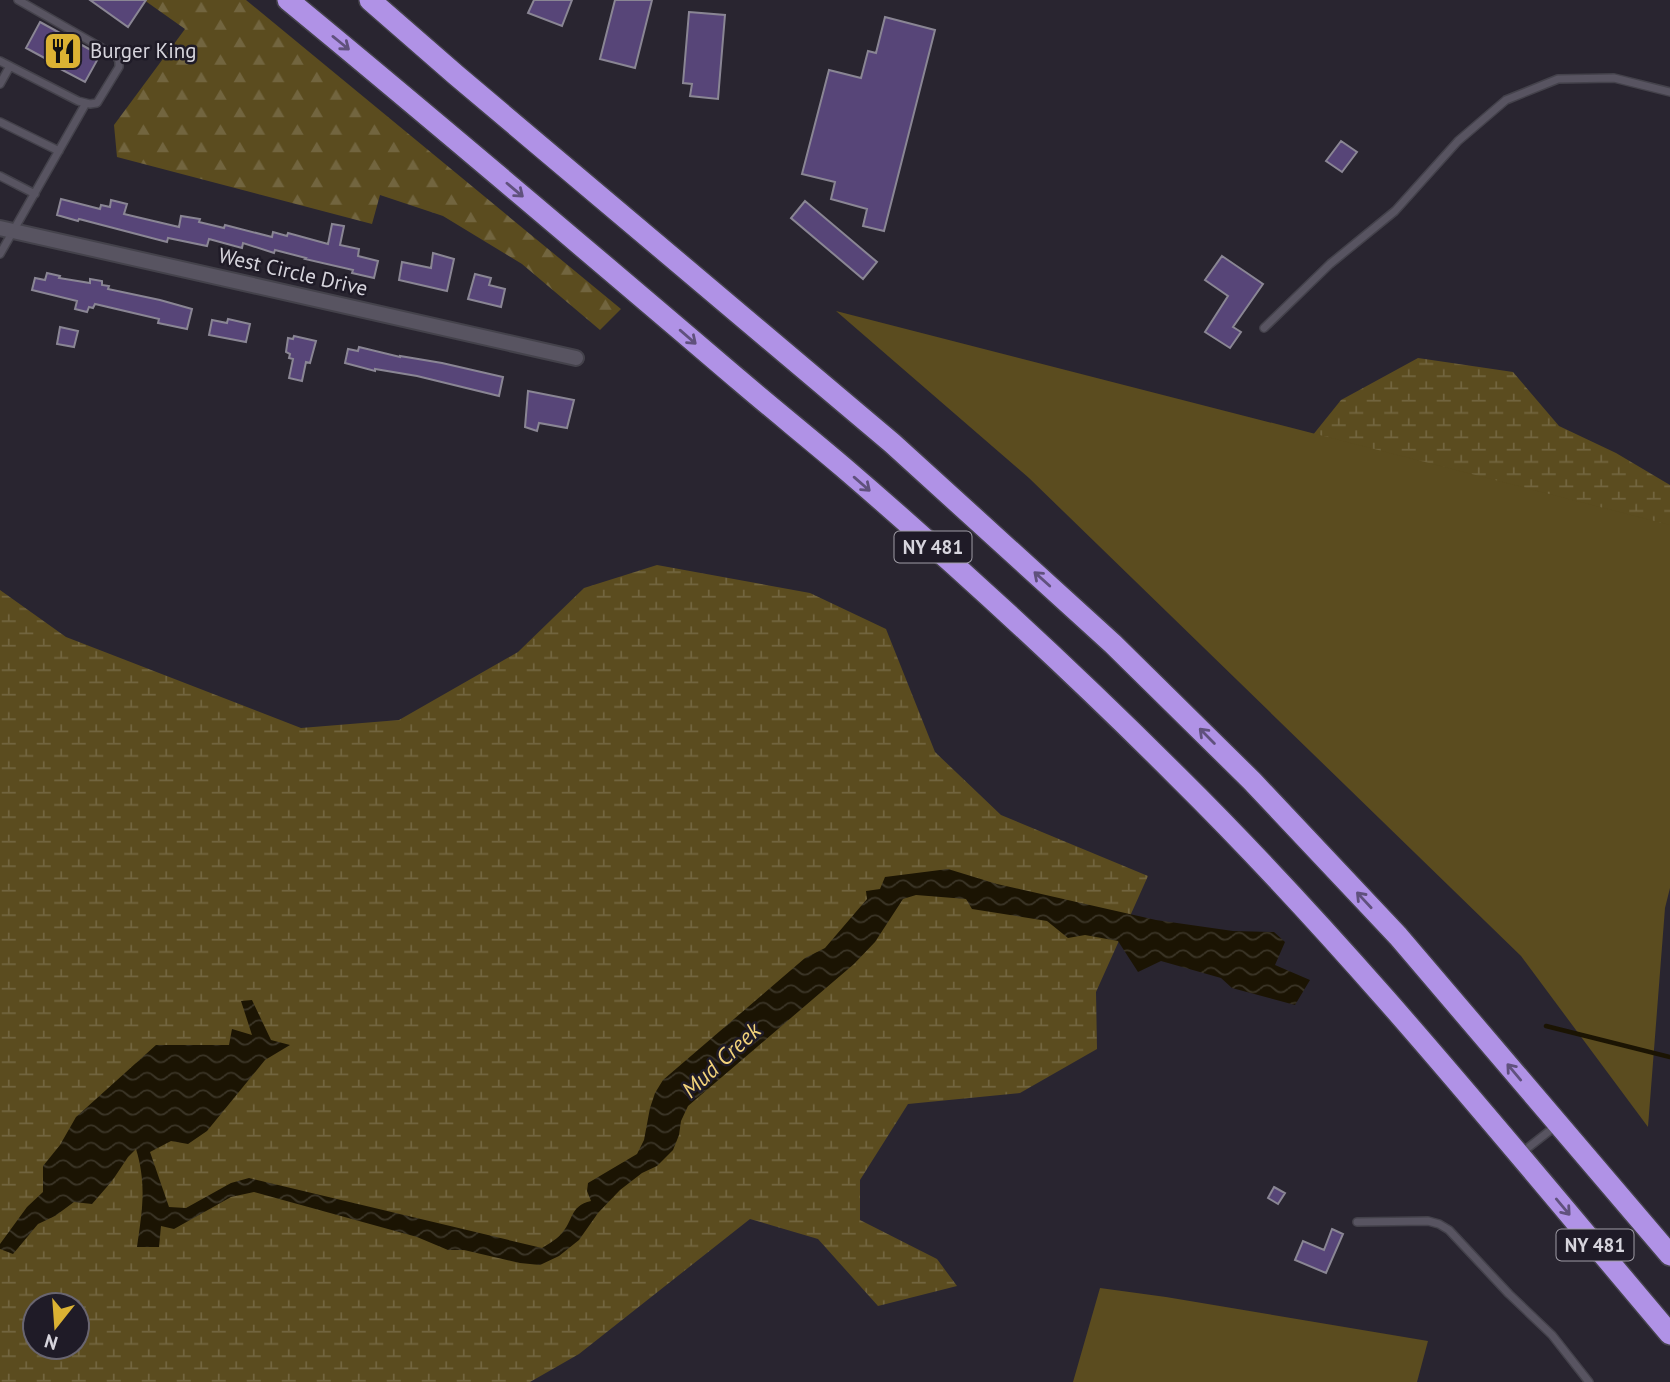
<svg xmlns="http://www.w3.org/2000/svg" width="1670" height="1382" viewBox="0 0 1670 1382" font-family="'PT Sans',sans-serif">
  <style>
    .forest { fill: url(#forest-firs) }
    .wetland { fill: url(#wetland-marsh); fill-rule: evenodd }
    .park { fill: #5b4c1f }
    .water { fill: url(#water-waves) }
    .lines { fill: none; stroke-linecap: round; stroke-linejoin: round }
    .stream { stroke: #1b1403; stroke-width: 4.5 }
    .building { fill: #574578; stroke: #8a8694; stroke-width: 2 }
    .lane-casing { stroke: #44424b; stroke-width: 10 }
    .street-casing { stroke: #44424b; stroke-width: 18 }
    .highway-casing { stroke: #44424b; stroke-width: 24 }
    .lane { stroke: #585461; stroke-width: 7 }
    .street { stroke: #585461; stroke-width: 14 }
    .highway { stroke: #b092e6; stroke-width: 21 }
    .oneway { stroke: #60517d }
    .labels { text-anchor: middle; stroke-width: 5; stroke-linejoin: round; paint-order: stroke }
    .shield { fill: #1f1b27; stroke: #a09da6; stroke-width: 2 }
    .shield-label { font-size: 19px; font-weight: bold; fill: #d7d5dd }
    .poi-label { font-size: 21px; fill: #d7d5dd; stroke: #1f1b27; text-anchor: start }
    .street-label { font-size: 21px; fill: #d7d5dd; stroke: #1f1b27 }
    .water-label { font-size: 23px; font-style: italic; fill: #f2d27a; stroke: #1f1b27 }
  </style>
  <defs>
    <pattern id="forest-firs" width="22" height="20" patternUnits="userSpaceOnUse" patternTransform="scale(1.75)"><rect width="22" height="20" fill="#5b4c1f"/><path d="M5 1l3.5 6h-7zM16 11l3.5 6h-7z" fill="#72653f"/></pattern>
    <pattern id="wetland-marsh" width="20" height="14" patternUnits="userSpaceOnUse" patternTransform="scale(1.75)"><rect width="20" height="14" fill="#5b4c1f"/><path d="M1 5h8M5 5V1M11 12h8M15 12V8" fill="none" stroke="#72653f"/></pattern>
    <pattern id="water-waves" width="16" height="10" patternUnits="userSpaceOnUse" patternTransform="scale(1.75)"><rect width="16" height="10" fill="#1b1403"/><path d="M0 5q4-4 8 0t8 0" fill="none" stroke="#3b3527"/></pattern>
  </defs>
  <rect width="100%" height="100%" fill="#292530"/>
  <path class="forest" d="M144 0H246L621 309 600 330 522 264 443 216 380 195 372 224 117 157 114 125 185 29Z"/>
  <path class="wetland" d="M1418 358 1513 372 1559 426 1616 453 1670 485V775L1304 446 1341 400Z
    M657 565 810 593 886 629 935 752 1001 815 1148 876 1096 992 1097 1049 1020 1093 908 1104 860 1180V1220L937 1259 957 1286 878 1306 818 1239 750 1219 579 1354 530 1382H0V590L66 637 301 728 399 720 518 652 584 588ZM35 1305H77V1347H35Z"/>
  <path class="park" d="M836 311 1670 525V888L1665 908 1648 1127 1521 956 1029 478Z
    M1100 1288 1166 1297 1428 1341 1417 1382H1073Z"/>
  <path class="water" d="M948 869 997 884 1156 920 1233 931 1274 932 1285 942 1275 965 1310 980 1295 1005 1232 988 1221 978 1161 961 1138 972 1118 941 1085 935 1068 938 1047 921 972 909 966 899 916 895 903 899 875 942 854 964 688 1106 681 1121 679 1135 673 1150 657 1166 642 1173 620 1190 598 1213 579 1240 559 1256 540 1265 520 1263 464 1250H448L417 1237 254 1192 231 1197 174 1229 161 1226 159 1247H137C142 1212 147 1185 136 1149L128 1157 112 1181 92 1204 74 1202 55 1216 38 1224 13 1254 0 1249V1244L27 1207 43 1192V1166L60 1145 76 1117 156 1045H229L232 1029 252 1035 241 1001 252 1000 271 1040 290 1045 265 1060 207 1131 188 1144 171 1141 150 1152 169 1207 186 1208 231 1183 249 1178 542 1248C548 1244 556 1240 561 1234 574 1221 569 1206 591 1201L587 1191 588 1183 637 1154 644 1140 650 1108 655 1093 663 1080 805 958 825 948 867 899 866 891 880 889 885 877Z"/>
  <g class="lines">
    <path class="stream" d="M1546 1026 1670 1057"/>
  </g>
  <path class="building" d="M90 0H146L128 27Z
    M534 0H572L562 26 528 13Z
    M615 0H652L635 68 600 59Z
    M689 12 725 15 718 99 690 96 692 84 683 83Z
    M885 17 935 30 884 231 863 226 867 209 831 199 835 182 802 174 829 70 861 78 868 51 876 53Z
    M40 22 100 55 85 82 51 64 52 62 26 48Z
    M1341 141 1357 152 1342 172 1326 161Z
    M61 199 100 209 101 205 110 207 111 200 127 204 124 214 179 227 181 216 200 219 199 222 224 228 225 225 272 237 273 232 287 236 288 233 328 244 332 224 344 226 340 245 359 249 358 256 378 261 374 278 352 273 353 270 305 259 306 258 275 250 274 253 243 243 242 248 209 239 207 246 168 238 167 242 79 219 78 221 57 215Z
    M805 201 877 262 863 279 791 218Z
    M433 253 454 259 447 291 399 280 402 262 431 268Z
    M1222 256 1263 284 1233 327 1241 332 1230 348 1205 332 1228 296 1205 280Z
    M47 273 60 276 59 278 90 283V279L102 281V285L109 286 108 289 160 300 192 309 187 329 158 323 159 319 95 304 93 308 89 307 87 312 75 309 77 301 32 290 35 278 45 280Z
    M475 274 491 278 489 285 505 289 501 307 468 299Z
    M228 319 250 324 246 342 209 335 212 320 227 323Z
    M60 327 78 331 74 347 57 344Z
    M294 336 316 341 310 363 306 362 302 381 289 378 293 359 289 358 290 354 286 352 288 338 293 339Z
    M359 347 400 357V356L442 363 503 377 499 396 417 376 375 369V371L345 363 348 349 358 351Z
    M528 391 574 400 567 428 539 423 537 431 525 427Z
    M1274 1187 1285 1193 1278 1204 1268 1198Z
    M1332 1229 1343 1234 1326 1273 1295 1260 1303 1241 1324 1250Z"/>
  <g class="lines">
    <g class="lane-casing">
      <path id="lane" d="M0 61 78 101 90 104 97 103 119 67V61L116 56 18 0
        M0 84 10 66
        M0 122 59 151
        M0 176 35 194
        M0 254 86 103
        M1264 328 1330 264 1395 211 1458 141 1506 100 1558 79 1614 78 1670 92
        M1520 1154 1557 1125
        M1357 1222 1428 1221 1439 1224 1449 1230 1509 1294 1552 1335 1589 1382"/>
    </g>
    <g class="street-casing">
      <path id="street" d="M0 228C192 270 384 316 576 358"/>
    </g>
    <g class="highway-casing">
      <path id="highway" d="M288 0C440 125 590 253 739 380 774 410 809 438 843 467 958 566 1070 669 1177 776 1354 951 1510 1145 1670 1334
        M370 0 456 75 892 443 1113 644 1252 781 1398 936 1670 1255"/>
    </g>
    <use href="#lane" class="lane"/>
    <use href="#street" class="street"/>
    <use href="#highway" class="highway"/>
  </g>
  <defs><path id="oneway-shaft" d="M-6 0H5M1.5-3L5.5 0L1.5 3" fill="none" stroke-width="1.6" stroke-linecap="round" stroke-linejoin="round" transform="scale(1.75)"/></defs>
  <g class="oneway">
    <use href="#oneway-shaft" transform="translate(341 43) rotate(39)"/>
    <use href="#oneway-shaft" transform="translate(515 190) rotate(40)"/>
    <use href="#oneway-shaft" transform="translate(688 337) rotate(41)"/>
    <use href="#oneway-shaft" transform="translate(862 484) rotate(41)"/>
    <use href="#oneway-shaft" transform="translate(1042 579) rotate(-138)"/>
    <use href="#oneway-shaft" transform="translate(1207 736) rotate(-135)"/>
    <use href="#oneway-shaft" transform="translate(1364 900) rotate(-133)"/>
    <use href="#oneway-shaft" transform="translate(1514 1072) rotate(-130)"/>
    <use href="#oneway-shaft" transform="translate(1563 1207) rotate(50)"/>
  </g>
  <defs>
    <g id="restaurant-square" transform="scale(2.0125)"><rect x="-9" y="-9" width="18" height="18" rx="4" fill="#dbb233" stroke="#1f1b27"/><path d="M-5-6h1v4h1v-4h1v4h1v-4h1v5L-1.5 .5V6h-2V.5L-5-1ZM5-6V6H3V1.5H1.5Q1.5-4 5-6Z" fill="#111"/></g>
  </defs>
  <g fill-rule="evenodd">
    <use href="#restaurant-square" x="63" y="51"/>
  </g>
  <g class="labels">
    <g class="shield">
      <rect x="894.5" y="531.5" width="77" height="31" rx="5"/>
      <rect x="1556.5" y="1229.5" width="77" height="31" rx="5"/>
    </g>
    <g class="shield-label">
      <text x="933" y="554">NY 481</text>
      <text x="1595" y="1252">NY 481</text>
    </g>
    <g class="poi-label">
      <text x="90" y="58">Burger King</text>
    </g>
    <g class="street-label">
      <text transform="translate(293 272) rotate(13)" y="7">West Circle Drive</text>
    </g>
    <g class="water-label">
      <text transform="translate(721 1060) rotate(-43)" y="8">Mud Creek</text>
    </g>
  </g>
  <g transform="translate(56 1326) rotate(197)"><circle r="33" fill="#1f1b27" stroke="#696570" stroke-width="2"/>
  <path d="M0-5L12 26L0 18L-12 26Z" fill="#dbb233"/>
  <text y="-10" font-size="19" font-weight="bold" text-anchor="middle" fill="#d7d5dd">N</text>
  </g>
</svg>
